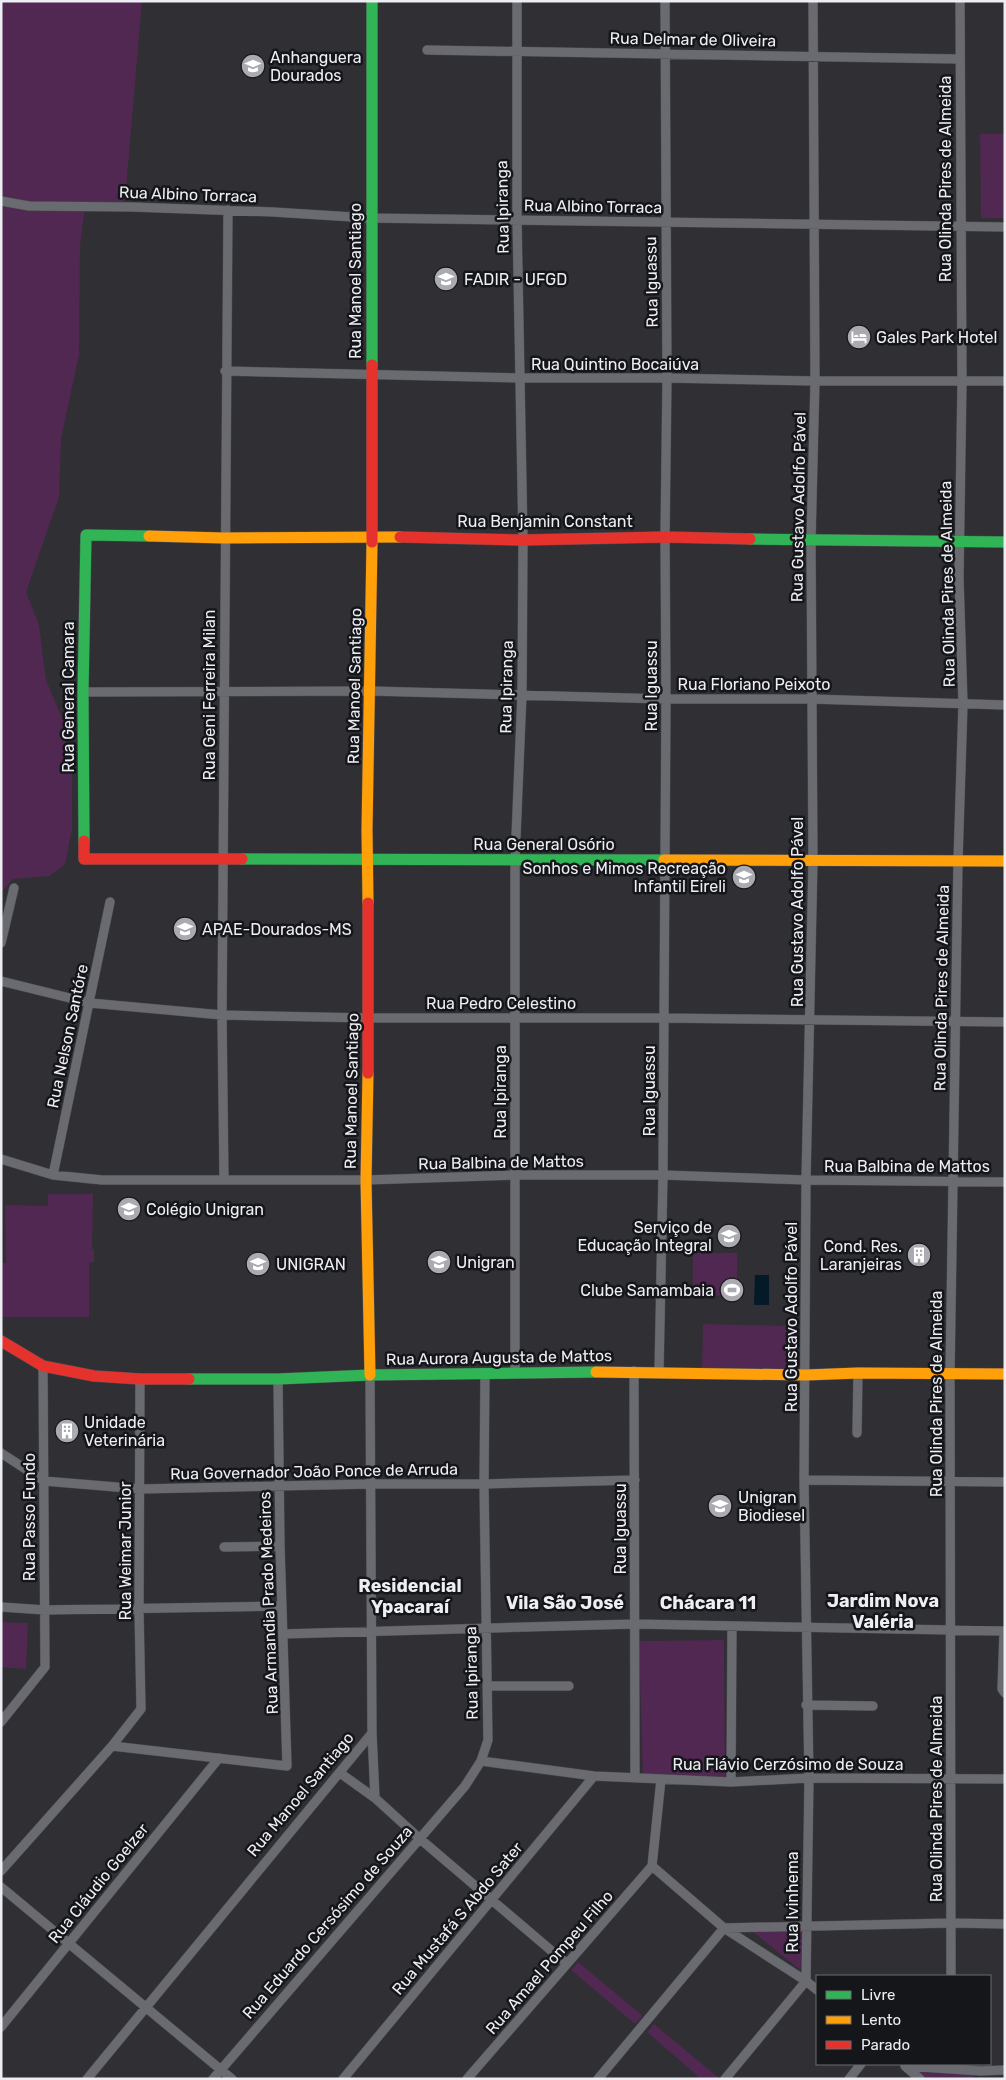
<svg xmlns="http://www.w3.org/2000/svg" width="1006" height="2080" viewBox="0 0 1006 2080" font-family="Rubik,sans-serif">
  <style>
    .green { fill: #512851 }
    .water { fill: #041a28 }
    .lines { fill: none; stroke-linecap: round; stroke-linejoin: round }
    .street-casing { stroke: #4b4b4f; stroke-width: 10 }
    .fast-casing { stroke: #4b4b4f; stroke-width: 12 }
    .slow-casing { stroke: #4b4b4f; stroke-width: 12 }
    .jam-casing { stroke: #4b4b4f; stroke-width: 12 }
    .street { stroke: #6a6b70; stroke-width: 9 }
    .fast { stroke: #30b455; stroke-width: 11 }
    .slow { stroke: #ff9f0a; stroke-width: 11 }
    .jam { stroke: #e5322d; stroke-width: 11 }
    .labels { text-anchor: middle; stroke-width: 5; stroke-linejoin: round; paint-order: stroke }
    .street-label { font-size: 16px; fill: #ededf4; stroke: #15161a }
    .poi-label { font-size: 16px; fill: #ededf4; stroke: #15161a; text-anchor: start }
    .neighbourhood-label { font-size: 18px; font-weight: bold; fill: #ededf4; stroke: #15161a }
  </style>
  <rect width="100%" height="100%" fill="#2f2f34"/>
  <path class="green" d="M1 1H142L126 189 123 207H85L80 246 79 355 61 439 59 497 26 592 39 625 46 680 63 720 72 773V829L65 865 49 876 13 879 1 893Z
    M980 134H1005V218H981Z
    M48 1194H93L92 1249H94V1262L89 1263V1317H2V1263H6L5 1205 48 1206Z
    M693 1253H737V1296L693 1295Z
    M703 1324 791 1326 790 1370 702 1369Z
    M1 1622 28 1623 26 1669 1 1667Z
    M724 1640 725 1780 643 1781 639 1641Z
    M752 1931H804L800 1970Z
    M578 1962 643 2016 635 2024 571 1970Z
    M654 2024 719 2078 701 2079 647 2032Z
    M911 2069 976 2074 972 2079H922Z"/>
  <path class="water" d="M755 1275H769V1305H754Z"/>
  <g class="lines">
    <g class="street-casing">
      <path id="street" d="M427 50 959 59
        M1 201 29 206 132 207 273 212 369 218 1005 227
        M225 371 520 378H667L815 381H1005
        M83 692 371 691 666 699H811L1005 705
        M1 943 14 888
        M1 981 90 1003 222 1015 369 1018H664L1005 1022
        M1 1159 53 1175 102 1180H366L515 1175H663L806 1180 1005 1182
        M53 1175 110 902
        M224 1180 222 1015 228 210
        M634 1371 635 1777
        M515 1372V860L522 694 523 540 517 219V1
        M659 1372 663 1175 666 699 665 537 667 378 665 1
        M857 1433 858 1373
        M1 1453 44 1481 140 1489 371 1484H484L635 1480
        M804 1480 1005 1482
        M224 1547 280 1546
        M1 1607 45 1610 282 1606
        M1004 1631 1002 1689 1005 1693
        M283 1634 635 1624 1005 1631
        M487 1686H569
        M806 1705 873 1706
        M1 1722 45 1667 43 1366
        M372 1733 375 1798
        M112 1746 287 1766 280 1546 278 1379
        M481 1761 594 1776 731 1782 809 1778 1005 1779
        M340 1773 375 1798 419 1838 567 1964
        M731 1782 732 1626
        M652 1866 724 1928 806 1981 817 1990
        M652 1866 661 1779
        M1 1871 112 1746 141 1709 139 1609 140 1379
        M1 1887 232 2079
        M951 1976 950 1374 958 861 963 704 959 578 962 381 960 1
        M1 2027 219 1758
        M905 2066 981 2071 1005 2070
        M905 2066 920 2079
        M87 2079 372 1733 370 1375
        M213 2079 465 1786 481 1761 488 1740 484 1484 485 1373
        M343 2079 594 1776
        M467 2079 652 1866
        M598 2079 724 1928 951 1923 1005 1924
        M725 2079 806 1981 809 1778 804 1480 806 1180 813 861 811 541 815 381 813 1
        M849 2079 861 2064"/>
    </g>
    <g class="fast-casing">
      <path id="fast" d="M372 1V365
        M750 539 1005 542
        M84 841 83 692 86 535 149 536
        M242 859 664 860
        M189 1379H278L370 1375 596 1372"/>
    </g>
    <g class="slow-casing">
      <path id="slow" d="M149 536 224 538 400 537
        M664 860 1005 861
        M368 903 367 830 372 542
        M368 1073 366 1180 370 1375
        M596 1372 806 1375 858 1373 1005 1374"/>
    </g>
    <g class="jam-casing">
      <path id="jam" d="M400 537 523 540 665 537 750 539
        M372 542V365
        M84 841V859H242
        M368 903V1073
        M1 1341 43 1366 94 1376 140 1379H189"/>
    </g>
    <use href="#street" class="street"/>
    <use href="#fast" class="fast"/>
    <use href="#slow" class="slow"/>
    <use href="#jam" class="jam"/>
  </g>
  <defs>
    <g id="university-disc" transform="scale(1.25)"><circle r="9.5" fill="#aaaab1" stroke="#15161a"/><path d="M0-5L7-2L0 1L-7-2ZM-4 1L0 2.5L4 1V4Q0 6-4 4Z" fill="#fff"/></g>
    <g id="hotel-disc" transform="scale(1.25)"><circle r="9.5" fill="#aaaab1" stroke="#15161a"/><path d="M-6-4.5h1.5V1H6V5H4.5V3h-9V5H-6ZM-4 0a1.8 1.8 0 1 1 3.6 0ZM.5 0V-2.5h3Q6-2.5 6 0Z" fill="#fff"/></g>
    <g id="school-disc" transform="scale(1.25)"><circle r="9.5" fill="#aaaab1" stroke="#15161a"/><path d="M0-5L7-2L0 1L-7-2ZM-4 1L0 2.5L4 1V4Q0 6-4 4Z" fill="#fff"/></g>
    <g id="building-disc" transform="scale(1.25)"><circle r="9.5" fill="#aaaab1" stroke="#15161a"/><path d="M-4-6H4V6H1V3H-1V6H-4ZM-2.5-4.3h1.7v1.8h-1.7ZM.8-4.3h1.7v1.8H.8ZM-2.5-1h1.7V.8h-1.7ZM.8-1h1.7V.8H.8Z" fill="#fff"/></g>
    <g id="stadium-disc" transform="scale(1.25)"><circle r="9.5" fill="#aaaab1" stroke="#15161a"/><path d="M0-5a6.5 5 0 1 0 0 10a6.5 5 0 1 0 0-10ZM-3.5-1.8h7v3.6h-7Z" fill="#fff"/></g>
  </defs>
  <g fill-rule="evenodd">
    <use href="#university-disc" x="253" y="66"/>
    <use href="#university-disc" x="446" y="279"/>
    <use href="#hotel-disc" x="859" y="337"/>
    <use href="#school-disc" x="744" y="877"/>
    <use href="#school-disc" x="185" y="929"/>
    <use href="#school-disc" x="129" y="1209"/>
    <use href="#school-disc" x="729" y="1236"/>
    <use href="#building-disc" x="919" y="1255"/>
    <use href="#university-disc" x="439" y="1262"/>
    <use href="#university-disc" x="258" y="1264"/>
    <use href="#stadium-disc" x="732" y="1290"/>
    <use href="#building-disc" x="67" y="1431"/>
    <use href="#university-disc" x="720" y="1506"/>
  </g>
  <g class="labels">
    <g class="street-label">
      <text transform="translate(693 39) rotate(1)" y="6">Rua Delmar de Oliveira</text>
      <text transform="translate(945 179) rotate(-90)" y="6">Rua Olinda Pires de Almeida</text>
      <text transform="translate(188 194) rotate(2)" y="6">Rua Albino Torraca</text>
      <text transform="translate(593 206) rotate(1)" y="6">Rua Albino Torraca</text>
      <text transform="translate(502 207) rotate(-91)" y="6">Rua Ipiranga</text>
      <text transform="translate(355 281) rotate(-90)" y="6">Rua Manoel Santiago</text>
      <text transform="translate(651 282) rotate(-91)" y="6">Rua Iguassu</text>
      <text x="615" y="370">Rua Quintino Bocaiúva</text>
      <text transform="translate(798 507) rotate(-89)" y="6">Rua Gustavo Adolfo Pável</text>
      <text x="545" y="527">Rua Benjamin Constant</text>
      <text transform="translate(947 584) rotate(-91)" y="6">Rua Olinda Pires de Almeida</text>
      <text x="754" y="690">Rua Floriano Peixoto</text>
      <text transform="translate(354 686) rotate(-89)" y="6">Rua Manoel Santiago</text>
      <text transform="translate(651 686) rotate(-90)" y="6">Rua Iguassu</text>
      <text transform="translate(506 687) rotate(-89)" y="6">Rua Ipiranga</text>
      <text transform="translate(209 695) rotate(-90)" y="6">Rua Geni Ferreira Milan</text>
      <text transform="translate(68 697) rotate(-90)" y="6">Rua General Camara</text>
      <text x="544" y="850">Rua General Osório</text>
      <text transform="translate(797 912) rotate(-90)" y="6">Rua Gustavo Adolfo Pável</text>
      <text transform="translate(941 988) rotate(-89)" y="6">Rua Olinda Pires de Almeida</text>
      <text x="501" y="1009">Rua Pedro Celestino</text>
      <text transform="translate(67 1036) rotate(-78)" y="6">Rua Nelson Santóre</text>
      <text transform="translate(351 1091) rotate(-89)" y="6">Rua Manoel Santiago</text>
      <text transform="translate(649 1091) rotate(-90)" y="6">Rua Iguassu</text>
      <text transform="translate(500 1092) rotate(-90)" y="6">Rua Ipiranga</text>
      <text transform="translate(501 1162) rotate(-1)" y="6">Rua Balbina de Mattos</text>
      <text x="907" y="1172">Rua Balbina de Mattos</text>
      <text transform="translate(791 1317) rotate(-90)" y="6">Rua Gustavo Adolfo Pável</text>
      <text transform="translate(499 1357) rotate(-1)" y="6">Rua Aurora Augusta de Mattos</text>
      <text transform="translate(936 1394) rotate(-90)" y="6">Rua Olinda Pires de Almeida</text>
      <text transform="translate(314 1471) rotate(-1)" y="6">Rua Governador João Ponce de Arruda</text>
      <text transform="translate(29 1517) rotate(-90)" y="6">Rua Passo Fundo</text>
      <text transform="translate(620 1529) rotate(-90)" y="6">Rua Iguassu</text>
      <text transform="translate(125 1551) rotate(-90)" y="6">Rua Weimar Junior</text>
      <text transform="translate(268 1603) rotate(-92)" y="6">Rua Armandia Prado Medeiros</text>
      <text transform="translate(471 1673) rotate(-91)" y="6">Rua Ipiranga</text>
      <text x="788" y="1770">Rua Flávio Cerzósimo de Souza</text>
      <text transform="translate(300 1794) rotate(-50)" y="6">Rua Manoel Santiago</text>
      <text transform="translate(936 1799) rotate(-90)" y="6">Rua Olinda Pires de Almeida</text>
      <text transform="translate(98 1883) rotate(-51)" y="6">Rua Cláudio Goelzer</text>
      <text transform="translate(792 1902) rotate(-90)" y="6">Rua Ivinhema</text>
      <text transform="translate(457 1918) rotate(-50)" y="6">Rua Mustafá S Abdo Sater</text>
      <text transform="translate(327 1922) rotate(-49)" y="6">Rua Eduardo Cersósimo de Souza</text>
      <text transform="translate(549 1962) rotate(-49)" y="6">Rua Amael Pompeu Filho</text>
    </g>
    <g class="poi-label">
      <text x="270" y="63">Anhanguera<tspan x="270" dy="18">Dourados</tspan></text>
      <text x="464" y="285">FADIR - UFGD</text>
      <text x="876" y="343">Gales Park Hotel</text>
      <text x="726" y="874" text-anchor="end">Sonhos e Mimos Recreação<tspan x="726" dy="18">Infantil Eireli</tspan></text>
      <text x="202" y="935">APAE-Dourados-MS</text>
      <text x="146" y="1215">Colégio Unigran</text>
      <text x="712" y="1233" text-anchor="end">Serviço de<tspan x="712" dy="18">Educação Integral</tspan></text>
      <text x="902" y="1252" text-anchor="end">Cond. Res.<tspan x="902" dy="18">Laranjeiras</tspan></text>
      <text x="456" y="1268">Unigran</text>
      <text x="276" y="1270">UNIGRAN</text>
      <text x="714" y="1296" text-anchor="end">Clube Samambaia</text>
      <text x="84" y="1428">Unidade<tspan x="84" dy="18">Veterinária</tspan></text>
      <text x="738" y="1503">Unigran<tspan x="738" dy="18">Biodiesel</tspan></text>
    </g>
    <g class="neighbourhood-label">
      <text x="410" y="1592">Residencial<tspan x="410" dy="21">Ypacaraí</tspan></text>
      <text x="883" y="1607">Jardim Nova<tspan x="883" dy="21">Valéria</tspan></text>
      <text x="565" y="1609">Vila São José</text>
      <text x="708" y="1609">Chácara 11</text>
    </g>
  </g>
  <rect width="1006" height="2080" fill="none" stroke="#ededf4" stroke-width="5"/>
  <rect x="816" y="1975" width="175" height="90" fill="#15161a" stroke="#6b6c71"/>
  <rect x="826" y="1991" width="25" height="8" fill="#30b455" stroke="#6b6c71"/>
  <text x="861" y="2000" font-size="15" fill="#ededf4">Livre</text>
  <rect x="826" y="2016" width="25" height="8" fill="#ff9f0a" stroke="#6b6c71"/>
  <text x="861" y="2025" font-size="15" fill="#ededf4">Lento</text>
  <rect x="826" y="2041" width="25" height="8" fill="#e5322d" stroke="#6b6c71"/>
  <text x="861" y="2050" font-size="15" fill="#ededf4">Parado</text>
</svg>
